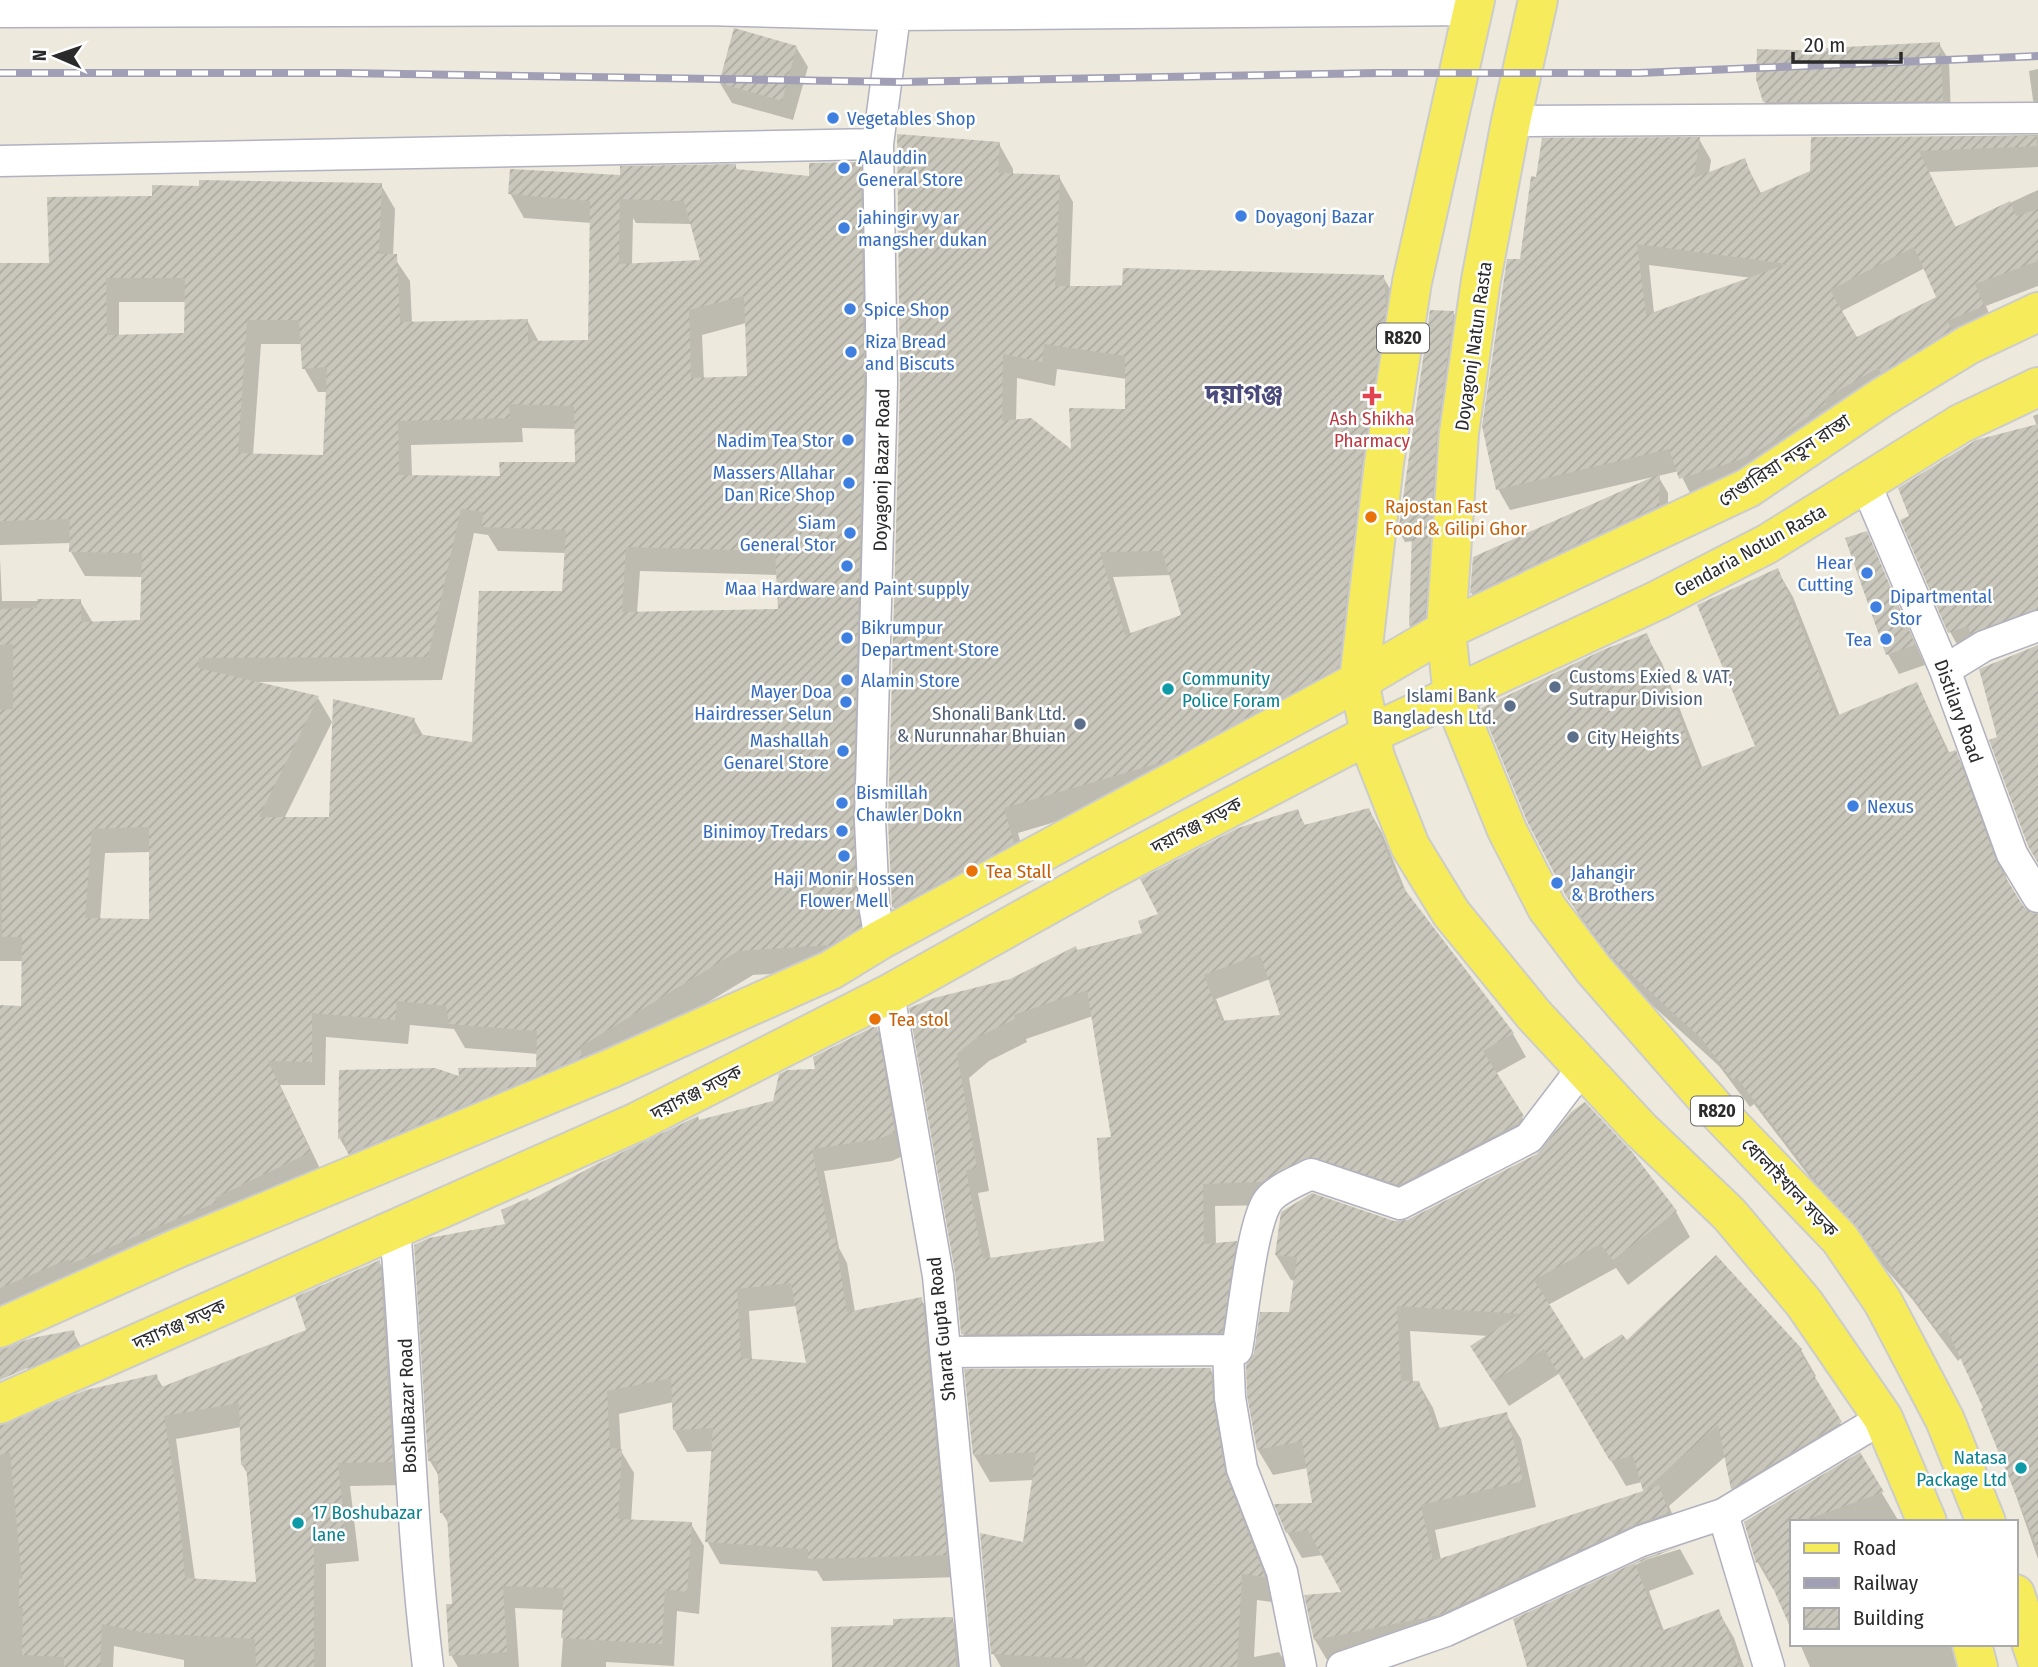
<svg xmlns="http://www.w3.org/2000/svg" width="2038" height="1667" viewBox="0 0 2038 1667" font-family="'Fira Sans Condensed','Noto Sans Bengali',sans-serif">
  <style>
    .shadow { fill: #0003; fill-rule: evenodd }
    .building { fill: url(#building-hatch); fill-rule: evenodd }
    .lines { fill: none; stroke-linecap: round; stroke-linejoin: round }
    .street-casing { stroke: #b1b1bf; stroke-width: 33 }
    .primary-casing { stroke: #ccc; stroke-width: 42 }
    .street { stroke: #fff; stroke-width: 30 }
    .primary { stroke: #f5eb5b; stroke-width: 38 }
    .rail-casing { stroke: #a09fb6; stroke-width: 8 }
    .rail { stroke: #fff; stroke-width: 5; stroke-dasharray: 16; stroke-linecap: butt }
    .shop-dot { fill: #3f7fe0; stroke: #fff; stroke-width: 2.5 }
    .health-dot { fill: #e0444e; stroke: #fff; stroke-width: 2.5 }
    .food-dot { fill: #e8710a; stroke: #fff; stroke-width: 2.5 }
    .service-dot { fill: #5c6f8a; stroke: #fff; stroke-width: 2.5 }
    .culture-dot { fill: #0f9aa8; stroke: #fff; stroke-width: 2.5 }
    .labels { text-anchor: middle; stroke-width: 5; stroke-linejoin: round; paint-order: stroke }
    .shield { fill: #fff; stroke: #6b6b6b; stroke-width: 2 }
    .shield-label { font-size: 18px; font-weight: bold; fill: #2b2b2b }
    .shop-label { font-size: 19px; fill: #366cbe; stroke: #fff; text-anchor: start }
    .street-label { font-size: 19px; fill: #2b2b2b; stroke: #fff }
    .health-label { font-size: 19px; fill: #be3a42; stroke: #fff }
    .food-label { font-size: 19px; fill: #c56008; stroke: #fff; text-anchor: start }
    .service-label { font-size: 19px; fill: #4e5e75; stroke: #fff; text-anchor: start }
    .culture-label { font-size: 19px; fill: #0d838f; stroke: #fff; text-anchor: start }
    .district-label { font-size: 26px; font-weight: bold; fill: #4a4a7d; stroke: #fff }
  </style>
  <defs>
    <pattern id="building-hatch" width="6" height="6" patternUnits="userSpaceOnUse" patternTransform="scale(1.75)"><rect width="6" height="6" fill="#c9c7bb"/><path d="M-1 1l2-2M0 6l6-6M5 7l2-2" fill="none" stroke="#adaba1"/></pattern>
  </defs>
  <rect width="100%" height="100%" fill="#ede9dd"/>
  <path class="shadow" d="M1939 44 1949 60 1951 117 1774 118 1764 101 1828 53Z
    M796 47 808 67 793 120 732 103 720 83Z
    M2038 69V109L2033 100 2029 71Z
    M2038 135V167L1929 172 1956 228 2038 190V286L1986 306 1995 328 1693 499 1679 471 1658 476 1668 493V522L1481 610 1472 594 1474 558 1653 477 1510 510 1498 489 1522 261 1699 139 1711 160 1709 174 1744 160 1762 195 1812 172V139ZM1649 265 1752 278 1654 313ZM1925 268 1939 298 1856 340 1840 312Z
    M999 144 1013 169V175L1059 177 1073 202 1070 287 1383 277 1398 302 1352 692 1180 785 1018 833 1027 868 908 932 894 908 889 821ZM1057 369 1127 379 1126 411 1073 453 1016 421 1017 378 1055 386ZM1171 575 1183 616 1131 635 1113 577Z
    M860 164 874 188 873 951 844 969 753 975 593 1072 354 1163 340 1139 341 1072 462 1078 537 1068 538 1054 465 1048 454 1029 410 1025 408 1044 326 1037 325 1085H280L324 1177 0 1318V1006L23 1008V961H0V559L2 601H80L93 623 142 622 143 577 85 576 71 552V543L0 545V265H50L154 197 381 185 395 209 393 256 410 281 412 323 527 320 539 342H590L592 223 524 218 510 193 619 177 622 182 735 166 738 171 811 178ZM633 218 636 223 692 224 702 262 632 265ZM119 302H187L186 335 119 337ZM746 323 749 378 704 380 702 335ZM261 344H303L304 368 318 392H327L324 457 253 455ZM522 428 576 429 577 463 502 477H412L411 445 523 442ZM474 533 488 535 498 551 566 553 563 593 473 744 424 737 414 720 331 818 284 819 332 722 318 698 257 682 442 680ZM640 571 778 575 779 610 637 613ZM151 852V921L100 920 105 853Z
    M1453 312 1459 322 1429 627 1416 635 1410 626 1413 541 1405 542 1400 533Z
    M2038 414V641L1988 661 1966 660 1950 632 2037 426 2033 416Z
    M1866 533 1925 665 1899 674 1888 654Z
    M1777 570 1793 597 1840 716 1917 684 1950 754 1955 752 1971 780 2009 885 2028 913 2038 916V1559L1986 1409 1962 1357 1958 1361 1912 1299 1837 1213 1754 1104 1750 1107 1719 1066 1629 984 1584 924 1567 895 1646 635 1662 663 1703 769 1758 747Z
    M1369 810 1382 833 1407 894 1513 1034 1526 1057 1495 1074 1536 1140 1413 1208 1324 1179 1275 1205 1215 1206 1216 1244 1236 1243 1249 1266 1235 1355 976 1357 963 1334 957 1273 911 1009 1011 981 1078 952 1144 934 1160 915 1297 811 1306 827ZM1270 979 1282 1016 1225 1022 1216 999ZM1093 1016 1113 1139 1106 1242 991 1260 978 1193 989 1191 969 1078 989 1061 1027 1042 1026 1039Z
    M876 1027 889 1049 907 1154 892 1161 824 1171 839 1248 847 1263 855 1312 921 1299 934 1321 959 1577 823 1581 817 1571 720 1564 707 1541 713 1451 687 1452 674 1429V1402L619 1414 621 1451 634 1473 631 1522 691 1524 704 1546 699 1614 677 1611 674 1666 606 1662V1667H561L565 1610 515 1608 519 1667H458L451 1655 454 1606 450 1526 442 1513 440 1478 430 1461 507 1225 529 1203 699 1121 775 1103ZM797 1306 808 1365 752 1360 749 1311Z
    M1676 1212 1690 1237 1628 1285 1616 1268 1548 1305 1583 1361 1627 1343 1801 1350 1816 1376 1813 1378 1855 1448 1747 1513 1732 1488 1726 1456 1669 1506 1682 1539 1330 1665 1315 1640 1307 1597 1344 1594 1323 1555 1302 1558 1287 1532 1314 1504 1308 1468 1273 1475 1258 1450 1291 1314 1295 1281 1291 1280 1276 1255 1394 1222ZM1410 1331 1489 1336 1487 1372 1509 1406 1560 1373 1626 1486 1642 1482 1645 1492 1441 1560 1435 1530 1536 1507 1521 1439 1506 1414 1440 1429 1433 1408 1418 1382H1413Z
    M379 1262 392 1284 405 1485 350 1486 359 1561 326 1564V1667H184V1660L114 1646 113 1667H0V1427L156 1376 164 1389 309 1331ZM241 1427 242 1465 249 1476 258 1583 195 1580 176 1439Z
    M73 1332 84 1352 38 1388 27 1368 22 1344Z
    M1210 1369 1226 1397 1279 1603 1257 1600 1254 1657 1279 1652 1288 1667H1001L993 1653 1025 1544 1034 1480 990 1482 974 1455Z
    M1859 1455 1898 1520 1791 1522V1624L1775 1588 1773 1589 1758 1563 1746 1523Z
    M1680 1549 1694 1574 1649 1591 1664 1631 1718 1611 1734 1638 1744 1667H1529L1515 1620 1648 1559Z
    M952 1619 965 1642 967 1667H834L895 1627Z
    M1800 1644H1951L1960 1667H1810Z"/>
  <path class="building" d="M734 28 797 46 782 101 719 83Z
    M1940 42 1943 101 1763 102 1756 79 1757 49 1826 51V48Z
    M897 134 1000 142 998 173 1060 175 1055 286H1122L1123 268 1384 275 1386 309 1362 460 1339 667 1166 761 1004 808 1014 843 892 908 888 821 900 383ZM1044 344 1125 356V409L1069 408 1071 449 1031 418 1002 421 1003 354 1042 362ZM1162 551 1181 615 1125 635 1100 552Z
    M2036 136 2037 146 1919 151 1955 227 2010 201 2016 216 2038 209V261L1975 284 1984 306 1947 321 1952 329 1881 373 1878 368 1824 399 1826 404 1763 448 1739 460 1679 479 1669 449 1496 490 1482 426 1507 259H1520L1531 176 1536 177 1542 138 1700 137 1694 178 1745 158 1758 194 1810 171 1811 137ZM1637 244 1787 264 1646 315ZM1914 247 1936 297 1857 337 1830 290Z
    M861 162 864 383 853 821 860 927 830 945 738 951 580 1047 582 1057 348 1154 344 1137 338 1139 339 1070 435 1068 459 1076 458 1068 536 1067 537 1031 449 1024 446 1006 397 1001 395 1020 312 1013V1062L268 1061 311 1152 215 1198 217 1202 71 1264 69 1259 0 1288V1005L21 1006 22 937H2L0 710 13 709V644L0 645V609L37 608V599H81V622L140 620 142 553 69 552 70 519 0 521V263H49L47 197 152 196V185L199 186V180L382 183 379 254H397L400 322 528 319V341L588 340 590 201 508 194 510 169 620 175 619 264 700 260 684 201 620 199V166L736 164V169L809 176V163ZM106 278H185L184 333 107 335ZM744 296 747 376 691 378 689 310ZM247 320H299L302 369 327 367 323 455 238 453ZM509 404 574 406 575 462H499L500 476 399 475 398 421 510 418ZM461 509 483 512 482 527 566 530 562 591H479L472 742 411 733 415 718 333 699 329 817H259L319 696 198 668 199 658 428 657ZM626 547 775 551 778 609 622 612ZM149 827V919L85 918 92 829Z
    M1430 310 1454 311 1437 432 1425 617 1409 626 1412 532 1398 533Z
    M2038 424V609L1970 634 1968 626 1948 633 1900 520 1909 516 1898 488 1976 440Z
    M1660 474 1659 505 1470 594 1473 557Z
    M1867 531 1915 645 1886 655 1845 538Z
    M1778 568 1836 716 1917 682 1947 753 1956 750 1997 863 2023 906 2038 914V1549L1981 1409 1983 1408 1947 1329 1941 1335 1894 1271 1819 1185 1737 1078 1733 1080 1701 1038 1611 956 1566 896 1527 821 1481 708 1605 649 1647 633 1699 768 1755 746 1697 605Z
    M2038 645V863L2028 846 1989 740 1997 737 1979 669Z
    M1369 808 1399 882 1514 1033 1483 1051 1524 1116 1517 1124 1399 1185 1310 1157 1261 1182 1203 1184 1204 1244 1237 1241 1222 1333 961 1334 955 1273 909 1008 934 998 1010 979 1076 946 1077 950 1142 933 1138 921 1158 914 1140 879 1238 828 1298 809 1304 825ZM1260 954 1280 1015 1221 1021 1204 975ZM1087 990 1111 1137 1097 1138 1104 1241 983 1259 966 1170 977 1168 957 1054 976 1038 1015 1019 1014 1015Z
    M877 1025 895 1132 879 1139 812 1149 830 1240 835 1238 847 1312 922 1297 947 1555 808 1559V1549L705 1542 713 1428 673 1430 671 1378 607 1391 610 1448 622 1449 618 1519 692 1522 687 1592 665 1589 662 1644 561 1638 564 1588 503 1586 507 1652 449 1656 446 1604H452L447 1513H440L437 1461H428L414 1245 429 1238 505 1224 501 1210 528 1198 529 1201 593 1166 698 1116 699 1120 773 1101 779 1074 788 1070 815 1069 813 1057ZM791 1283 806 1363 741 1358 737 1289Z
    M1585 1102 1633 1153 1677 1211 1613 1260 1600 1244 1534 1280 1584 1359 1622 1334 1627 1340 1716 1255 1802 1349 1800 1352 1842 1422 1731 1489 1718 1425 1645 1490 1659 1485 1669 1513 1634 1525 1439 1615 1314 1640 1304 1595 1341 1592 1308 1530 1286 1533 1274 1504 1312 1503 1302 1441 1257 1450 1247 1396 1246 1365 1254 1353 1260 1312H1289L1297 1257 1275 1255 1281 1212 1312 1193 1394 1221 1407 1220 1537 1154 1571 1112ZM1397 1306 1520 1314 1470 1346 1493 1382 1544 1349 1610 1461 1633 1456 1643 1491 1433 1561 1421 1505 1523 1481 1507 1412 1435 1429 1419 1381H1401Z
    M380 1260 393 1462 338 1463 346 1538 314 1541V1667H256L255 1639 146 1633 102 1624 100 1667H64V1657L22 1655 23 1608H19V1579H22L10 1453 0 1455V1425L86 1390 157 1374 159 1388 306 1330 295 1297ZM239 1403 241 1465H246L256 1582 185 1578 177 1494 164 1416Z
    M74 1330 77 1346 0 1380V1349L32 1338Z
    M1211 1368 1213 1401 1225 1472 1265 1577 1242 1574 1237 1667H1086L1085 1659 991 1654 980 1533 1023 1542 1036 1452 973 1455 964 1369Z
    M1860 1452 1884 1492 1800 1522H1791V1629L1761 1561 1756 1563 1744 1522Z
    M1681 1546 1635 1564 1661 1631 1719 1609 1740 1667H1527L1513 1619 1647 1557Z
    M953 1617 956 1667H832L831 1627 893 1625V1619Z"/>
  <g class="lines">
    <g class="street-casing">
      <path id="street" d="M0 12 704 10 893 15 1472 10
        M1511 121 2038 118
        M0 161 878 144
        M1866 485 1945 670 2012 854 2038 897
        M1945 670 1984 646 2038 626
        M880 940 874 905 870 821 882 383 878 144 897 0
        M889 994 938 1276 975 1667
        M395 1229C408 1375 410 1521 428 1667
        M1228 1350 1230 1398 1242 1469 1282 1572 1301 1667
        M945 1352 1237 1350C1243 1316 1251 1232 1266 1204 1273 1190 1298 1181 1311 1174L1400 1204 1529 1138 1583 1067
        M1723 1514 1769 1667
        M1342 1667 1446 1631 1641 1541 1723 1514 1883 1418"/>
    </g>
    <g class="primary-casing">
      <path id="primary" d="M1475 0 1412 282 1384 463 1359 681 1375 757 1410 846 1451 913 1534 1015 1641 1130 1729 1214 1804 1303 1883 1418 1927 1522
        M1538 0 1511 121 1481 280 1459 433 1446 630 1453 697 1507 830 1547 908 1594 970 1720 1114 1840 1239 1883 1302 1945 1420 1986 1522
        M0 1328 176 1249 612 1068 831 970 880 940 1359 681 1446 630 1748 488 1881 398 1968 345 2038 312
        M0 1404 637 1122 889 994 1100 876 1370 734 1658 600 1767 544 1960 424 2038 387
        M2015 1594 2038 1663
        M1972 1644 1978 1667"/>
    </g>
    <use href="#street" class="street"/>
    <use href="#primary" class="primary"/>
    <g class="rail-casing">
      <path id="rail" d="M0 73H343L901 82 1378 73H1639L2038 56"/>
    </g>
    <use href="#rail" class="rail"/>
  </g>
  <g class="shop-dot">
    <circle cx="833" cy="118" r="7"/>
    <circle cx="844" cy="168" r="7"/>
    <circle cx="1241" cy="216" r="7"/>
    <circle cx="844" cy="228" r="7"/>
    <circle cx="850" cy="309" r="7"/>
    <circle cx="851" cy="352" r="7"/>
    <circle cx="848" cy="440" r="7"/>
    <circle cx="849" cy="483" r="7"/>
    <circle cx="850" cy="533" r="7"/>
    <circle cx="847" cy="566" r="7"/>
    <circle cx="1867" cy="573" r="7"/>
    <circle cx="1876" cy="607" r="7"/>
    <circle cx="847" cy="638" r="7"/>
    <circle cx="1886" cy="639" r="7"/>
    <circle cx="847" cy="680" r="7"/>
    <circle cx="846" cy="702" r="7"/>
    <circle cx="843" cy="751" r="7"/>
    <circle cx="842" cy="803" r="7"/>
    <circle cx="1853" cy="806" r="7"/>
    <circle cx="842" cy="831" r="7"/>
    <circle cx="844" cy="856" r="7"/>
    <circle cx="1557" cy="883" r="7"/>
  </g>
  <path class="health-dot" d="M1368.5 385.5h7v7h7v7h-7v7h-7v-7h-7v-7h7z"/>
  <g class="food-dot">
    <circle cx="1371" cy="517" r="7"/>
    <circle cx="972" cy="871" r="7"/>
    <circle cx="875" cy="1019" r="7"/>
  </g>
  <g class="service-dot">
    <circle cx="1555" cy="687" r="7"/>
    <circle cx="1510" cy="706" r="7"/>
    <circle cx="1080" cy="724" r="7"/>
    <circle cx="1573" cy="737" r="7"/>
  </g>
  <g class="culture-dot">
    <circle cx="1168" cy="689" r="7"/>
    <circle cx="2021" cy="1468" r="7"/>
    <circle cx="298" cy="1523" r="7"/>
  </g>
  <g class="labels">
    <g class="shield">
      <rect x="1377" y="323.5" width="52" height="29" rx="5"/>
      <rect x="1691" y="1096.5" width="52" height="29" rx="5"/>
    </g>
    <g class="shield-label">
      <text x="1403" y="344">R820</text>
      <text x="1717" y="1117">R820</text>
    </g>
    <g class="shop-label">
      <text x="847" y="125">Vegetables Shop</text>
      <text x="858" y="164">Alauddin<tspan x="858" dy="22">General Store</tspan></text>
      <text x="1255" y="223">Doyagonj Bazar</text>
      <text x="858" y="224">jahingir vy ar<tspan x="858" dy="22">mangsher dukan</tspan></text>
      <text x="864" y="316">Spice Shop</text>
      <text x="865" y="348">Riza Bread<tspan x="865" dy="22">and Biscuts</tspan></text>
      <text x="834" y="447" text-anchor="end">Nadim Tea Stor</text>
      <text x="835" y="479" text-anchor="end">Massers Allahar<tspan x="835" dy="22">Dan Rice Shop</tspan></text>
      <text x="836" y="529" text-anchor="end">Siam<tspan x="836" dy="22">General Stor</tspan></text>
      <text x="1853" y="569" text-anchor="end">Hear<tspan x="1853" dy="22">Cutting</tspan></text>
      <text x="847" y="595" text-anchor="middle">Maa Hardware and Paint supply</text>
      <text x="1890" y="603">Dipartmental<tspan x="1890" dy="22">Stor</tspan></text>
      <text x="861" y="634">Bikrumpur<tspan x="861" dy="22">Department Store</tspan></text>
      <text x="1872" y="646" text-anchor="end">Tea</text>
      <text x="861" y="687">Alamin Store</text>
      <text x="832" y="698" text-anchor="end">Mayer Doa<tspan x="832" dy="22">Hairdresser Selun</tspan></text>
      <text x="829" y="747" text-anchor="end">Mashallah<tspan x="829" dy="22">Genarel Store</tspan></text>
      <text x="856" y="799">Bismillah<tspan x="856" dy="22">Chawler Dokn</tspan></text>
      <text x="1867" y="813">Nexus</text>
      <text x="828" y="838" text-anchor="end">Binimoy Tredars</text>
      <text x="1571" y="879">Jahangir<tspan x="1571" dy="22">&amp; Brothers</tspan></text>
      <text x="844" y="885" text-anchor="middle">Haji Monir Hossen<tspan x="844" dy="22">Flower Mell</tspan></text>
    </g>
    <g class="street-label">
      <text transform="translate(1473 346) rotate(-82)" y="7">Doyagonj Natun Rasta</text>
      <text transform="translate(1784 460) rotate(-33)" y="7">গেণ্ডারিয়া নতুন রাস্তা</text>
      <text transform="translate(881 470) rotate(-89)" y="7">Doyagonj Bazar Road</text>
      <text transform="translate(1750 550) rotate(-29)" y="7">Gendaria Notun Rasta</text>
      <text transform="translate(1959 711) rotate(70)" y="7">Distilary Road</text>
      <text transform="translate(1196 825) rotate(-28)" y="7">দয়াগঞ্জ সড়ক</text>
      <text transform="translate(696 1092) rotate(-27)" y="7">দয়াগঞ্জ সড়ক</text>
      <text transform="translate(1790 1187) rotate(46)" y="7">ধোলাইখাল সড়ক</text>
      <text transform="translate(179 1324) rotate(-24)" y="7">দয়াগঞ্জ সড়ক</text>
      <text transform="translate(941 1329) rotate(-96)" y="7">Sharat Gupta Road</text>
      <text transform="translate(407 1406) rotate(-92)" y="7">BoshuBazar Road</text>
    </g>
    <g class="health-label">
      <text x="1372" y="425">Ash Shikha<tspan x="1372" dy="22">Pharmacy</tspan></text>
    </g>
    <g class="food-label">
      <text x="1385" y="513">Rajostan Fast<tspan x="1385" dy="22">Food &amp; Gilipi Ghor</tspan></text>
      <text x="986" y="878">Tea Stall</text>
      <text x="889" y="1026">Tea stol</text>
    </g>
    <g class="service-label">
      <text x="1569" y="683">Customs Exied &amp; VAT,<tspan x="1569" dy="22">Sutrapur Division</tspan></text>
      <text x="1496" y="702" text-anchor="end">Islami Bank<tspan x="1496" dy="22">Bangladesh Ltd.</tspan></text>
      <text x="1066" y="720" text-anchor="end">Shonali Bank Ltd.<tspan x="1066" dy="22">&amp; Nurunnahar Bhuian</tspan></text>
      <text x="1587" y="744">City Heights</text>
    </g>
    <g class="culture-label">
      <text x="1182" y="685">Community<tspan x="1182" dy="22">Police Foram</tspan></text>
      <text x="2007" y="1464" text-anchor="end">Natasa<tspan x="2007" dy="22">Package Ltd</tspan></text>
      <text x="312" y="1519">17 Boshubazar<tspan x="312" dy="22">lane</tspan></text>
    </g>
    <g class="district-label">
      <text x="1244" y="403">দয়াগঞ্জ</text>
    </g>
  </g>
  <rect x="1790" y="1520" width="228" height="126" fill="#ffffff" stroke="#aaaaaa" stroke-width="2"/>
  <rect x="1804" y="1543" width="35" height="10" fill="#f5eb5b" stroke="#aaaaaa" stroke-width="2"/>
  <text x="1853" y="1555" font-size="21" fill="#2b2b2b">Road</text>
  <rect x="1804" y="1578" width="35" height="10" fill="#a09fb6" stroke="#aaaaaa" stroke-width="2"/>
  <text x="1853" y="1590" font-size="21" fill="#2b2b2b">Railway</text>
  <rect x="1804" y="1608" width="35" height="21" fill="url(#building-hatch)" stroke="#aaaaaa" stroke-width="2"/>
  <text x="1853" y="1625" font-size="21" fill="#2b2b2b">Building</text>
  <g transform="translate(56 56) rotate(272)" stroke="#ffffff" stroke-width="5" paint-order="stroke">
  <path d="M0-5L12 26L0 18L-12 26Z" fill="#2b2b2b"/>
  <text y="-10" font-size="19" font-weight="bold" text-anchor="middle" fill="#2b2b2b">N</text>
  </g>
  <path d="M1793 52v10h108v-10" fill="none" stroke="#2b2b2b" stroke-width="3.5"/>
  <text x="1804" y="52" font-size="21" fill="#2b2b2b" stroke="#ffffff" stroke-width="5" paint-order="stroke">20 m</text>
</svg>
